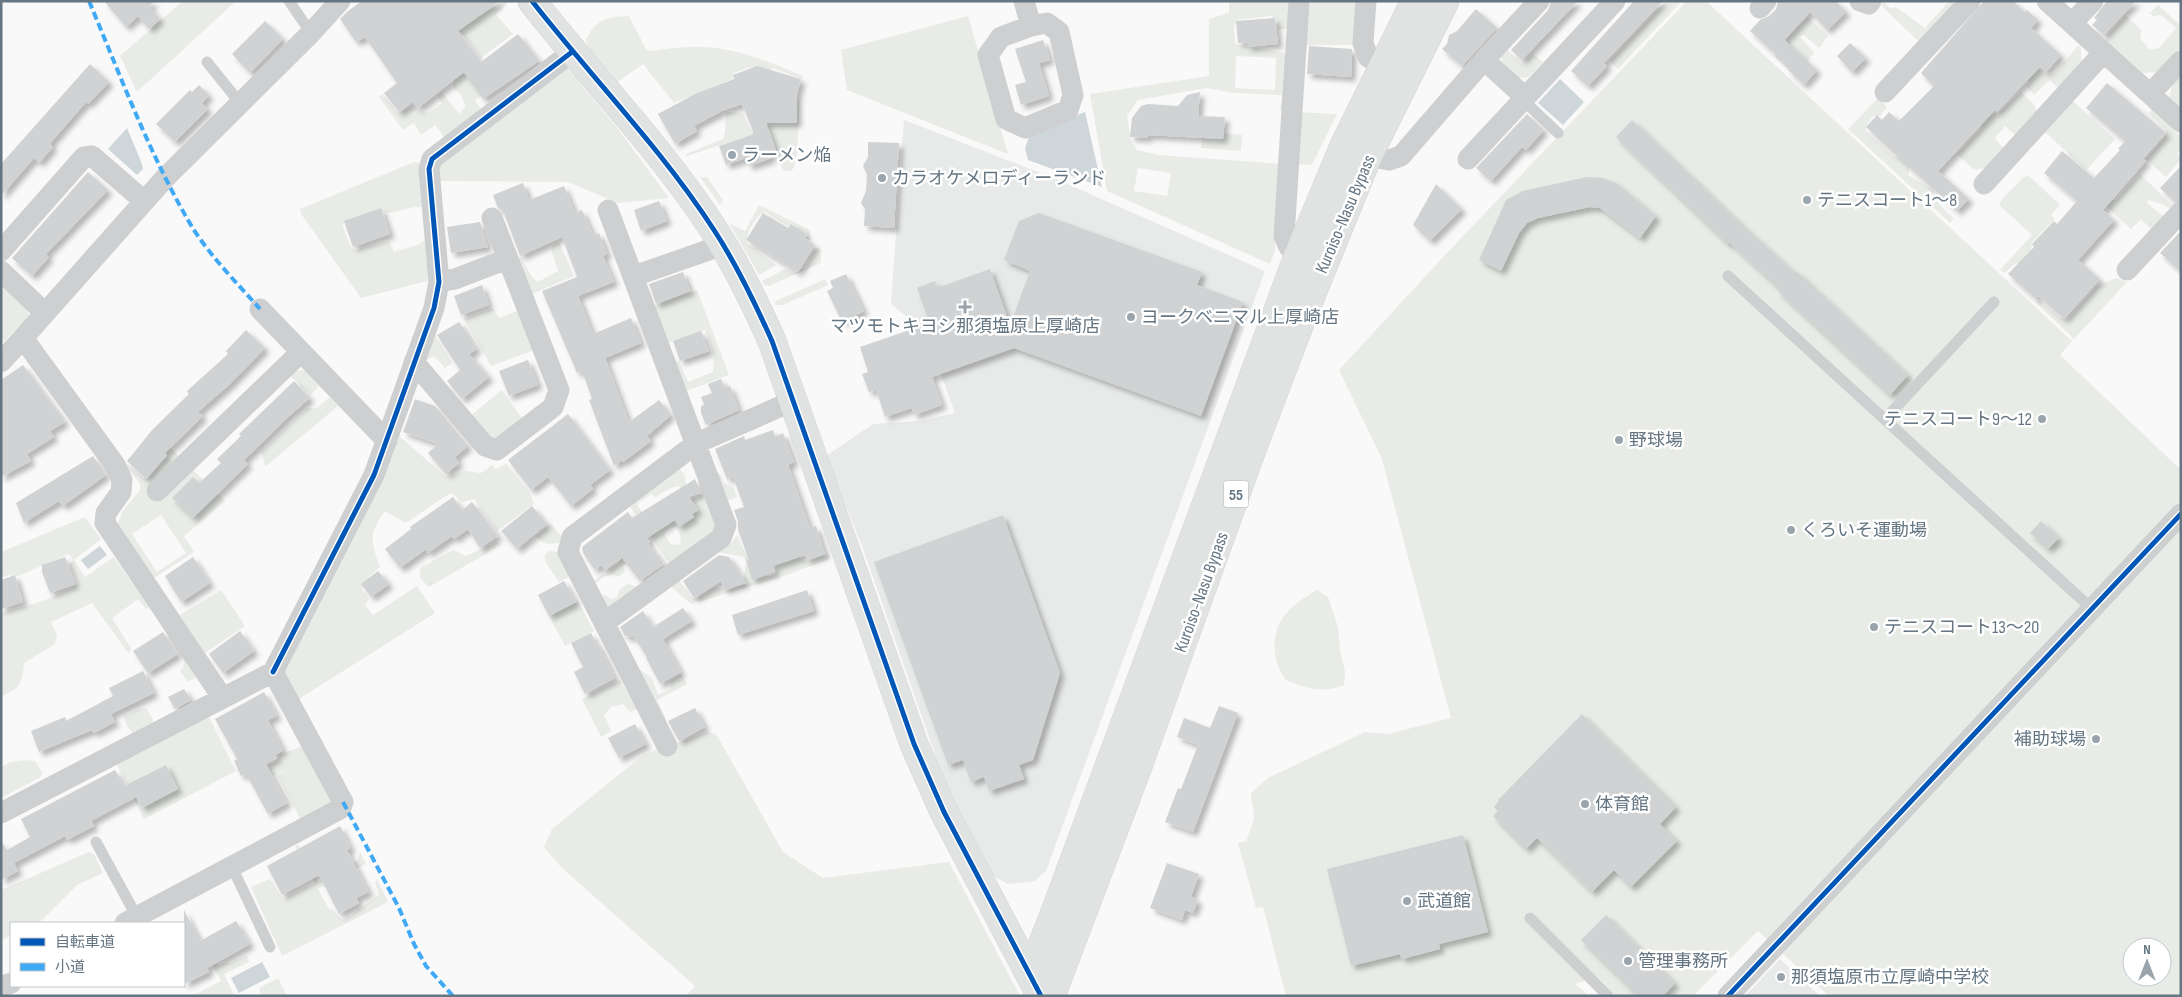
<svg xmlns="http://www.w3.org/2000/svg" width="2182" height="997" viewBox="0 0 2182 997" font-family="'Sofia Sans Condensed','Noto Sans JP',sans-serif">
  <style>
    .built { fill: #e8e9e9 }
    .green { fill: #e8ebe6; fill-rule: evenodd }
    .water { fill: #ced6d9 }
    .building { fill: #d0d2d3; filter: url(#shadow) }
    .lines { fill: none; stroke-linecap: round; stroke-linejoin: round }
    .secondary-casing { stroke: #d5d6d7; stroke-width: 29 }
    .primary-casing { stroke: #d5d6d7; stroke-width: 29 }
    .lane { stroke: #cecfd0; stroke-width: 11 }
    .street { stroke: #cecfd0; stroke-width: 21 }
    .secondary { stroke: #e1e2e2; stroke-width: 28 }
    .primary { stroke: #e1e2e2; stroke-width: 28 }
    .quiet { stroke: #3fa9f5; stroke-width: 4; stroke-dasharray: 8 4; stroke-linecap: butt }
    .cycleway-casing { stroke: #fff; stroke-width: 8 }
    .cycleway { stroke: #0057b8; stroke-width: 5 }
    .poi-dot { fill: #99a4ac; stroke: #fff; stroke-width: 2 }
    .labels { text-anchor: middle; stroke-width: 5; stroke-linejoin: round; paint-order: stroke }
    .shield { fill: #fff; stroke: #939fa8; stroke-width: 1 }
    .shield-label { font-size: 16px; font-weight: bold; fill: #657683 }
    .poi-label { font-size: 18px; fill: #657683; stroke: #fff; text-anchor: start }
    .street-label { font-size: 18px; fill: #657683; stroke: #fff }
  </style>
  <defs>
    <filter id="shadow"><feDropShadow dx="4.5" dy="4.5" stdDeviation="2.5" flood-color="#0004"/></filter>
  </defs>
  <rect width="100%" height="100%" fill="#f9f9f9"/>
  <path class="built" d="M904 120 1056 179 1265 271 1046 871 1035 881 1008 884 991 875 956 814 862 546 826 456 873 424 920 421 955 413 925 331 891 304Z
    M1780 959 1820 996H1745Z"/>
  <path class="green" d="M183 1H236L137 92 120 56Z
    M468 1 480 16 501 1H509L496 15 513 34 481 58 461 32 435 52Z
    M1229 1H1293L1291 28 1278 30 1277 21 1271 16 1237 20 1234 26 1235 44 1290 54 1282 113 1280 109 1282 95 1234 93 1207 88 1138 100 1127 116 1131 141 1137 150 1158 155 1281 164 1275 251 1270 264 1107 191 1090 94 1209 76V19L1229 13ZM1236 56 1276 58 1275 90 1235 88ZM1138 168 1171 173 1167 196 1134 191Z
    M1304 1H1358L1355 45H1309L1304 47Z
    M1666 1H1682L1618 69 1610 61Z
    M1687 1H1706L2072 341 2060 355 2181 470V996H1829L1758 931 1693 996H1616L1598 977 1575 984 1589 996H1286L1263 907 1256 908 1238 843 1246 841C1249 833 1253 825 1254 817 1254 810 1251 801 1251 793L1268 778 1365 732 1388 734 1451 718 1382 459 1339 370 1445 255ZM2132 947H2162V977H2132Z
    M1949 1 1957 5 1921 44 1881 5 1884 2 1890 8 1896 7 1925 28Z
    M2158 5 2181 26V48L2158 72 2143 73 2105 39 2126 16 2142 30 2140 38 2150 50 2159 48 2176 28 2161 15 2153 16 2150 13Z
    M629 16 647 51C661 50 676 47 690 47 730 45 767 61 803 76V79L773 68 768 71 800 102 797 153 794 168 790 171H783L769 129 687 156 686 154 723 139C727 130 724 121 727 112L743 113 752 132 768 125 771 119 756 68 750 67 734 73 732 79 674 103 643 64 616 83 589 53 586 40C596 19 607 17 629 16Z
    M968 16 1008 154 847 90 841 50Z
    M1808 17 1828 36 1819 48 1804 35 1800 37 1814 52 1808 62 1801 56 1788 70 1774 56 1787 44V39Z
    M2021 31 2029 37 2023 46 2022 57 2044 74H2054L2078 46 2081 47V64L2058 88 2050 80 2034 95 2026 86 2029 84 2028 79 2011 62 2003 63 1978 90V99L1997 115 2021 92 2033 103 2037 111 2015 135 2005 126 1995 138 2004 149 1985 168 1974 170 1957 154 1981 130 1982 122 1968 109H1961L1954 115 1948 109Z
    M1505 47 1522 64 1533 54 1543 62 1529 77 1519 78 1502 62 1500 54Z
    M564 64 618 129 669 198 618 203 568 182 436 181 438 162Z
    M462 73 469 76 481 96 475 100 482 111 447 141 435 125 421 135 414 123 403 130 379 97 383 94 398 113 412 107 427 113 442 104 437 96 442 92 459 114 466 106 460 94 453 88V81Z
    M2181 74V109L2169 98 2173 83Z
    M1878 98 1887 107 1880 116H1873L1867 124 1866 131 1894 157 1901 158 1911 164 1908 175 1933 190 1938 203 1954 219 1950 223 1848 129Z
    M2073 101 2115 139 2086 170 2044 131Z
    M2152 109 2181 137V148L2177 153 2181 159 2166 177 2146 159 2164 139 2166 130 2148 113Z
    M1297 112 1337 114 1312 165 1294 164Z
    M1223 133 1242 135 1241 151 1201 148 1202 137Z
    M414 162 421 164 423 207C410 205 396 215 383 212L342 224 350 246 355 250 389 241 394 252 418 245 428 238 431 280 361 298 301 214 300 209Z
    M2140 174 2175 208 2172 210 2162 204 2148 200 2147 203 2165 218 2152 230 2141 219 2131 229 2088 190 2107 200H2116Z
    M2029 176 2060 205 2051 215 2055 219 2032 242 2031 249 2039 256 2013 265 2005 273 2000 270 2032 235 1999 205C2004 193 2015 188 2023 177Z
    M700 177H707L723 200 720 205Z
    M759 205 810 230V240L806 238 807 234 791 224 788 226 765 212C755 216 746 233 747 243L776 265 759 275 729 223 745 231Z
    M559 242 574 276 532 294 516 258 521 257 532 277 538 282 558 271 551 249 553 245Z
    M816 248 820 249 821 263 769 286 764 285 762 281 785 269 794 273 806 267Z
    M2116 278 2127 282 2074 339 2036 303 2039 300 2060 318 2068 320 2096 287Z
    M825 279 828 285 824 287 783 305H777L774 302Z
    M1 281 26 304 29 316 4 342 1 334Z
    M697 290 729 375 686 391 674 362 679 361 688 382 713 372C715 356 711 345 705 330L668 343 652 306Z
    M493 308 499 318 517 311 534 350 491 366 464 319Z
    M434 333 452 363 445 368 434 356 425 361Z
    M297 370H304L319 386 310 395 290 376Z
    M502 390 522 418 501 438H489L470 416Z
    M330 397 338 406 266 466 265 465 261 452 308 408H317Z
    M152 430 225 501 184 536 194 552 154 578 118 524 122 512 140 490V483L123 464 125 462 144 479 148 478 167 456 166 453 147 436ZM161 515 186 553 157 572 132 534Z
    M397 434 446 477 465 471 481 473 492 465 496 469 506 464 530 493 534 504 497 531 474 499 462 502 452 493 441 499 406 523 385 511C368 534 371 542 380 567L368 578 362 590 369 599 365 605 373 615 417 586 435 613 299 699 278 673Z
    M678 466 685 476 686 486 682 489 678 486 671 488 655 497 651 494 637 504 650 525 675 520 679 527 698 510 691 500 709 492 719 526 612 609 607 607 601 598 604 594 611 599 616 598 620 589 628 584 638 587 669 563 628 504ZM676 527 680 535 681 542 678 545 671 544 664 534 669 528Z
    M717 472 721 475 724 483 733 487 737 497 724 502Z
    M85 517 101 539 74 560 85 577 114 557 149 607 146 609 138 599 112 618 131 648 129 654 92 603 51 622 57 635 55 644 24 663C22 685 21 687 1 697V613C27 606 55 599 78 584L70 565 73 560 69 554 18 576 10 575 1 577V552Z
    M551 524 562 537 559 543C548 544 543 545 536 536Z
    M737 535C744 553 752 565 768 577L775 575 777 569 775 561C785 558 799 553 806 562L829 554 830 559 778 578 691 604 669 585 678 579 692 598H698L715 587 728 590 743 584 746 563 744 557 717 552 732 542Z
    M497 542 501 545 429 587 420 578V568L453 550 466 556Z
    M549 551 559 552 569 577 559 582 546 563 544 556Z
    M638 554 623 566 625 572 618 577 613 574 603 577 595 584 594 581 619 563 620 557Z
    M221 590 245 626 205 653 180 615Z
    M1317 590 1328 597 1338 627 1340 650 1345 672 1344 685C1324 694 1305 688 1286 680 1282 674 1277 666 1276 659 1269 623 1289 606 1317 590Z
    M578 601 594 631 565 646 549 616Z
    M164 624 198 676 188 682 180 671 183 668 184 661 161 626Z
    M635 666 652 678 658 695 671 689 670 681 681 674 687 684 657 700 666 719 663 720Z
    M620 680 637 709 630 712 623 704 611 707 604 715 611 731 601 737 582 699Z
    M146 708 153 719 152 727 134 735 126 725 124 717 138 709Z
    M207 713 236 771 144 819 115 761ZM166 765 178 789 142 808 129 784Z
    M708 732 716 734 783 852 823 878 949 862 1020 996H686L695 986 561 867 544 847 552 829 643 755Z
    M302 746 332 803 301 820 277 775 289 768 255 785 251 775 277 761 279 755Z
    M28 760 36 762 43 774 39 778 1 798V767L10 762Z
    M298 844 319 882 358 860 360 852 366 864 318 889 329 909H332L342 920C356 914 365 903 379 895L375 883 377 879 388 902 282 956 251 887 270 879 283 899 315 883 295 846Z
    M89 852 94 854 103 873 77 885 39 923H11V936L1 940V890Z
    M247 955 249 962 224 974 234 995 192 996 221 981 211 963 212 961 219 965 227 962 230 963Z
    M278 978 287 996H261L259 988Z"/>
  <path class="water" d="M1560 79 1584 102 1563 125 1538 103Z
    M1085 112 1102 187 1028 160 1025 148 1031 132Z
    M127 128 142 164 143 169 137 175 108 149Z
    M100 546 107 555 88 569 81 560Z
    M262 962 270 977 239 993 231 978Z"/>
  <path class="building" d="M104 1H155L149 6 160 19 149 29 138 16 126 27Z
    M362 1H500L458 31 481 62 518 34 539 61 483 99 464 72 418 108 413 102 399 112 384 93 397 83 365 37 356 42 340 19 348 11Z
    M1551 1H1578L1522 60 1511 50 1548 10Z
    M1634 1H1663L1604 63 1607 66 1588 86 1571 71Z
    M1778 1H1836L1846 12 1827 30 1810 12 1784 40 1817 70 1804 85 1788 70 1790 67 1750 31 1760 20 1769 16 1776 9Z
    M1984 1H2013L2025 12 2027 10 2038 20 2031 28 2061 55 2046 72 2040 67 1997 112 1995 110 1938 171 1969 199 1957 211 1866 127 1877 115 1882 120 1889 112 1899 121 1934 86 1921 73Z
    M2107 1H2136L2104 35 2092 25 2097 20 2094 18Z
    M1476 9 1497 28 1462 66 1442 49 1447 44 1449 35 1457 31Z
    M1275 18 1278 44 1247 47V42L1238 43 1236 21Z
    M265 21 283 39 250 73 232 54Z
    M1043 40 1050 60 1039 63 1049 96 1021 105 1015 85 1026 82 1015 49Z
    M1850 43 1866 58 1852 72 1837 56Z
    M1309 46 1352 49 1351 77 1307 74Z
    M90 64 109 82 88 104 86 102 53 140 50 144 53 147 39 163 34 158 1 196V164Z
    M757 66 801 79 797 95V123H766L776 151 770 153 772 158 749 166 746 158 726 165 719 146 754 134 742 104 722 111 694 126 697 131 675 144 658 114 695 94 734 79 733 75Z
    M2107 83 2166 133 2143 159 2146 161 2103 210 2114 220 2078 260 2100 279 2064 319 2038 296 2035 298 2008 274 2034 247 2032 244 2054 221 2057 224 2077 201 2044 173 2062 151 2094 178 2120 150 2118 149 2125 141 2086 108Z
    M199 85 209 95 202 103 208 109 175 142 156 124 190 90 192 92Z
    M1200 92 1198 116 1225 117 1223 139 1148 135V138L1130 137 1132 118 1141 106 1148 104 1178 106 1187 95Z
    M1527 114 1544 130 1526 150 1522 147 1491 181 1476 168Z
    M1632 120 1744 227 1795 273 1796 271 1908 375 1890 395 1778 291 1780 289 1729 242 1728 244 1616 137Z
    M868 142 899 143 894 228 864 226 865 209 861 203 866 191 867 175 863 166 868 157Z
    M2181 166V200L2175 202 2160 188Z
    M88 172 108 190 46 254 49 257 32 276 12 258Z
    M1587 177 1603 178 1616 183 1656 216 1640 238 1600 208 1590 207 1538 218 1527 223 1519 233 1501 271 1479 260 1506 200 1523 191Z
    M523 183 529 200 564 186 575 213 582 210 593 235 599 233 607 254 603 256 614 282 578 296 593 334 631 318 641 343 605 358 629 422 659 400 671 415 647 436 651 441 623 462 622 460 614 466 589 400 592 399 582 371 577 373 542 291 577 277 562 237 520 256 504 213 498 208 493 195Z
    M1436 184 1462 209 1430 241 1413 225Z
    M659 201 667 221 641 231 634 210Z
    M381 208 390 234 353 247 344 221Z
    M763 213 788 228 791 224 807 234 804 238 815 245 798 272 746 240Z
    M1039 213 1202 272 1197 285 1243 302 1201 416 1014 348 932 377 942 405 914 415 912 408 885 417 876 390 869 392 862 374 868 372 860 347 927 324 931 327 917 288 935 281 937 288 990 269 1010 325 1030 271 1004 260 1019 221Z
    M480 222 488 247 451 253 447 227Z
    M2181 231V272L2160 253Z
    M683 272 690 291 656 304 649 284Z
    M846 274 864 311 842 322 827 291 833 288 830 281Z
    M482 285 489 305 461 315 454 296Z
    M459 322 477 349 469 354 489 377 462 399 447 381 460 370 437 335Z
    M246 330 265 348 231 383 198 412 203 416 165 453 167 455 146 479 127 461 153 429 189 394 187 391 228 354 226 351Z
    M701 331 709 351 680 361 673 341Z
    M528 360 538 385 509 396 499 371Z
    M23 365 65 422 50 431 54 437 27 454 31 461 1 477V380Z
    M721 379 725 388 730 386 739 410 706 425 701 413V406L704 405 701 397 712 393 708 384Z
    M294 381 310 398 288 417 244 460 248 464 193 518 172 498 193 477 199 483 221 463 217 459 241 436 239 434Z
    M415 399 435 406 468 446 455 457 459 463 446 474 428 453 438 444 403 432Z
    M568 414 610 470 590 485 593 489 571 506 548 477 531 490 508 460Z
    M773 430 775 437 783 433 794 462 788 465 810 528 816 526 825 554 807 560 805 555 773 566 775 572 752 580 746 559 749 560 738 530V521L734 510 744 507 733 477 727 479 715 449 744 436 745 440Z
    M93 456 106 475 63 506 59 501 24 523 16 503Z
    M695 479 701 493 689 497 698 510 692 514 694 517 679 527 675 520 647 538 650 542 648 543 664 564 640 581 622 558 605 570 601 565 595 570 583 553 582 547 628 512 632 518Z
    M453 497 462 510 472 502 498 536 480 548 468 529 454 539 452 536 428 553 426 549 400 568 385 549 411 529 410 527Z
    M532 506 547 524 517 549 501 531Z
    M1003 515 1060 673 1033 760 1019 765 1024 779 989 791 984 777 971 782 963 760 948 765 874 562Z
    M2041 521 2059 538 2048 549 2030 533Z
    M719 555 729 557 746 583 724 590 721 581 694 598 683 581Z
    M65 557 75 584 50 593 42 572V565Z
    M193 557 210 583 181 602 165 576Z
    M378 571 389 584 371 597 361 584Z
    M15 575 23 602 1 609V580Z
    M564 581 576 602 549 616 538 595Z
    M807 590 814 611 738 635 732 615Z
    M683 608 692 621 663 639 681 672 660 684 646 658 647 657 634 637 625 636 620 627 643 611 653 627Z
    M240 631 254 651 223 673 209 654Z
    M163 632 178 654 148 673 133 651Z
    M591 633 597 645 598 644 615 678 585 694 574 672 583 667 571 643Z
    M143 671 154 693 111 714 115 722 94 733 92 730 39 752 31 731 65 717 66 721 113 696 109 688Z
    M184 689 191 700 175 709 168 697Z
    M264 692 277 716 268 720 283 750 275 755 277 758 266 764 287 803 268 814 246 774 241 776 234 761 237 759 215 719Z
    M1219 706 1238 713 1193 832 1165 822 1178 788 1181 789 1198 745 1177 737 1184 718 1210 728Z
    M695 708 705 727 679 741 668 721Z
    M1582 714 1676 807 1660 824 1677 841 1631 887 1614 870 1592 892 1537 838 1526 849 1493 816 1498 811 1494 807 1499 801 1498 800Z
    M635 724 646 744 619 758 608 738Z
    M166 765 178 789 142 808 136 797 91 821 94 826 67 840 65 836 14 863 18 871 1 880V841L7 850 30 837 21 819 115 770 124 786Z
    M340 826 351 848 347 850 369 892 356 898 359 903 339 914 319 875 282 895 267 866Z
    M1463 835 1488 932 1439 944 1440 949 1402 959 1400 954 1351 966 1327 869Z
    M1167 863 1199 874 1191 897 1198 900 1193 913 1185 910 1182 920 1150 908Z
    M184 910 200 941 236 921 250 944 207 968 209 972 184 984Z
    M1606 915 1675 983 1663 996H1638L1581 940Z"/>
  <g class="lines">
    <g class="secondary-casing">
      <path id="secondary" d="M532 1C592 78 661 148 714 230 737 265 755 303 772 341L914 744 944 812 1041 996"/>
    </g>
    <g class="primary-casing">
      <path id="primary" d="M1030 975 1052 920 1298 256 1343 148 1415 1
        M1051 996 1137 769 1251 452 1302 318 1368 156 1445 1"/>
    </g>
    <path class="lane" d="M289 1 311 33
      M207 62 240 103
      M1523 100 1558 133
      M1728 276 2091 608
      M1885 419 1994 302
      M96 842 137 917
      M232 867 270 947
      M1530 918 1608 996"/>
    <path class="street" d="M1024 1 1031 26
      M1366 1 1363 43 1368 57 1383 66
      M1860 1 1869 4 1871 1
      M2047 1 2181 122
      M1760 8 1766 1
      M1047 23 1059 32 1073 95 1068 110 1025 128 1006 119 988 55 1001 37 1031 26Z
      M2072 23 2093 1
      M1484 60 1525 97
      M1885 92 1970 1
      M2150 94 2181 61
      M1368 156 1389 160 1401 156 1484 60 1539 1
      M1468 159 1615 1
      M1984 184 2104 52
      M1 251 84 157 92 156 144 201
      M1298 256 1289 247 1284 236 1299 1
      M2127 270 2181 212
      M1 271 45 313
      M634 276 723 245
      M439 282 455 279 507 259
      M260 309 387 441
      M23 338 165 178 311 33 340 1
      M1 362 23 338 115 465 122 480 121 492 106 513 105 523 222 697
      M414 362 485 446 497 450 553 407 559 390 492 218
      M157 491 301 352
      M604 623 721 538 726 525 608 210
      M273 672 374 475 434 308 439 282 429 169 432 159 572 52
      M667 746 568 552 572 537 697 443 793 401
      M1 813 273 672 343 802 340 809 125 923
      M1 987 11 983
      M1728 996 2181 514"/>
    <use href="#secondary" class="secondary"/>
    <use href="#primary" class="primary"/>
    <path class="quiet" d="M89 1C121 77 150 156 192 227 211 257 237 283 260 309
      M343 802 399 908 414 944 426 966 453 996"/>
    <g class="cycleway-casing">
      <path id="cycleway" d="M532 1C592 78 661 148 714 230 737 265 755 303 772 341L914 744 944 812 1041 996
        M273 672 374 475 434 308 439 282 429 169 432 159 572 52
        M1728 996 2181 514"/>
    </g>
    <use href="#cycleway" class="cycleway"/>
  </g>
  <g class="poi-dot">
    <circle cx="732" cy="155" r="5"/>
    <circle cx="882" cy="178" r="5"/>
    <circle cx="1807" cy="200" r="5"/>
    <path d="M962.5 299.5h5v5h5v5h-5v5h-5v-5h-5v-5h5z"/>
    <circle cx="1131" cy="317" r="5"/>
    <circle cx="2042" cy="419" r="5"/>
    <circle cx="1619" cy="440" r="5"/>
    <circle cx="1791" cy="530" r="5"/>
    <circle cx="1874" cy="627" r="5"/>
    <circle cx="2096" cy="739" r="5"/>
    <circle cx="1585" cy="804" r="5"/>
    <circle cx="1407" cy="901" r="5"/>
    <circle cx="1628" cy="961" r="5"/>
    <circle cx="1781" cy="977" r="5"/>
  </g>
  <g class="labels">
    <rect class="shield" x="1223.5" y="480.5" width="25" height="27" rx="4"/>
    <g class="shield-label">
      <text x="1236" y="500">55</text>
    </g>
    <g class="poi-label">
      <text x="742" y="161">ラーメン焔</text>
      <text x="892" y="184">カラオケメロディーランド</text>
      <text x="1817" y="206">テニスコート1～8</text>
      <text x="1141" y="323">ヨークベニマル上厚崎店</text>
      <text x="965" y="332" text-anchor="middle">マツモトキヨシ那須塩原上厚崎店</text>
      <text x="2032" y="425" text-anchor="end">テニスコート9～12</text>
      <text x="1629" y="446">野球場</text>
      <text x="1801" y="536">くろいそ運動場</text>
      <text x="1884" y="633">テニスコート13～20</text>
      <text x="2086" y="745" text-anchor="end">補助球場</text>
      <text x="1595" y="810">体育館</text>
      <text x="1417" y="907">武道館</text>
      <text x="1638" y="967">管理事務所</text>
      <text x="1791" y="983">那須塩原市立厚崎中学校</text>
    </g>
    <g class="street-label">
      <text transform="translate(1345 214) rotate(-67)" y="6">Kuroiso-Nasu Bypass</text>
      <text transform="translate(1201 592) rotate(-70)" y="6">Kuroiso-Nasu Bypass</text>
    </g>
  </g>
  <rect width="2182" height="997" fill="none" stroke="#657683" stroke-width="5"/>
  <rect x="10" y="922" width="175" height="65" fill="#ffffff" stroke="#c1c8cd"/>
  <rect x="20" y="938" width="25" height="8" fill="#0057b8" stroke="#c1c8cd"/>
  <text x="55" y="947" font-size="15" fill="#657683">自転車道</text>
  <rect x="20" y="963" width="25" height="8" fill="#3fa9f5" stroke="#c1c8cd"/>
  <text x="55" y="972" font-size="15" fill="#657683">小道</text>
  <g transform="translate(2147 962)"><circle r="24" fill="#ffffff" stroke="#c1c8cd"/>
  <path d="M0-4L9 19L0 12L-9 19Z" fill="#99a4ac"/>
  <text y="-8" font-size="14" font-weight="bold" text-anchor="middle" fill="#657683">N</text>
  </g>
</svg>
